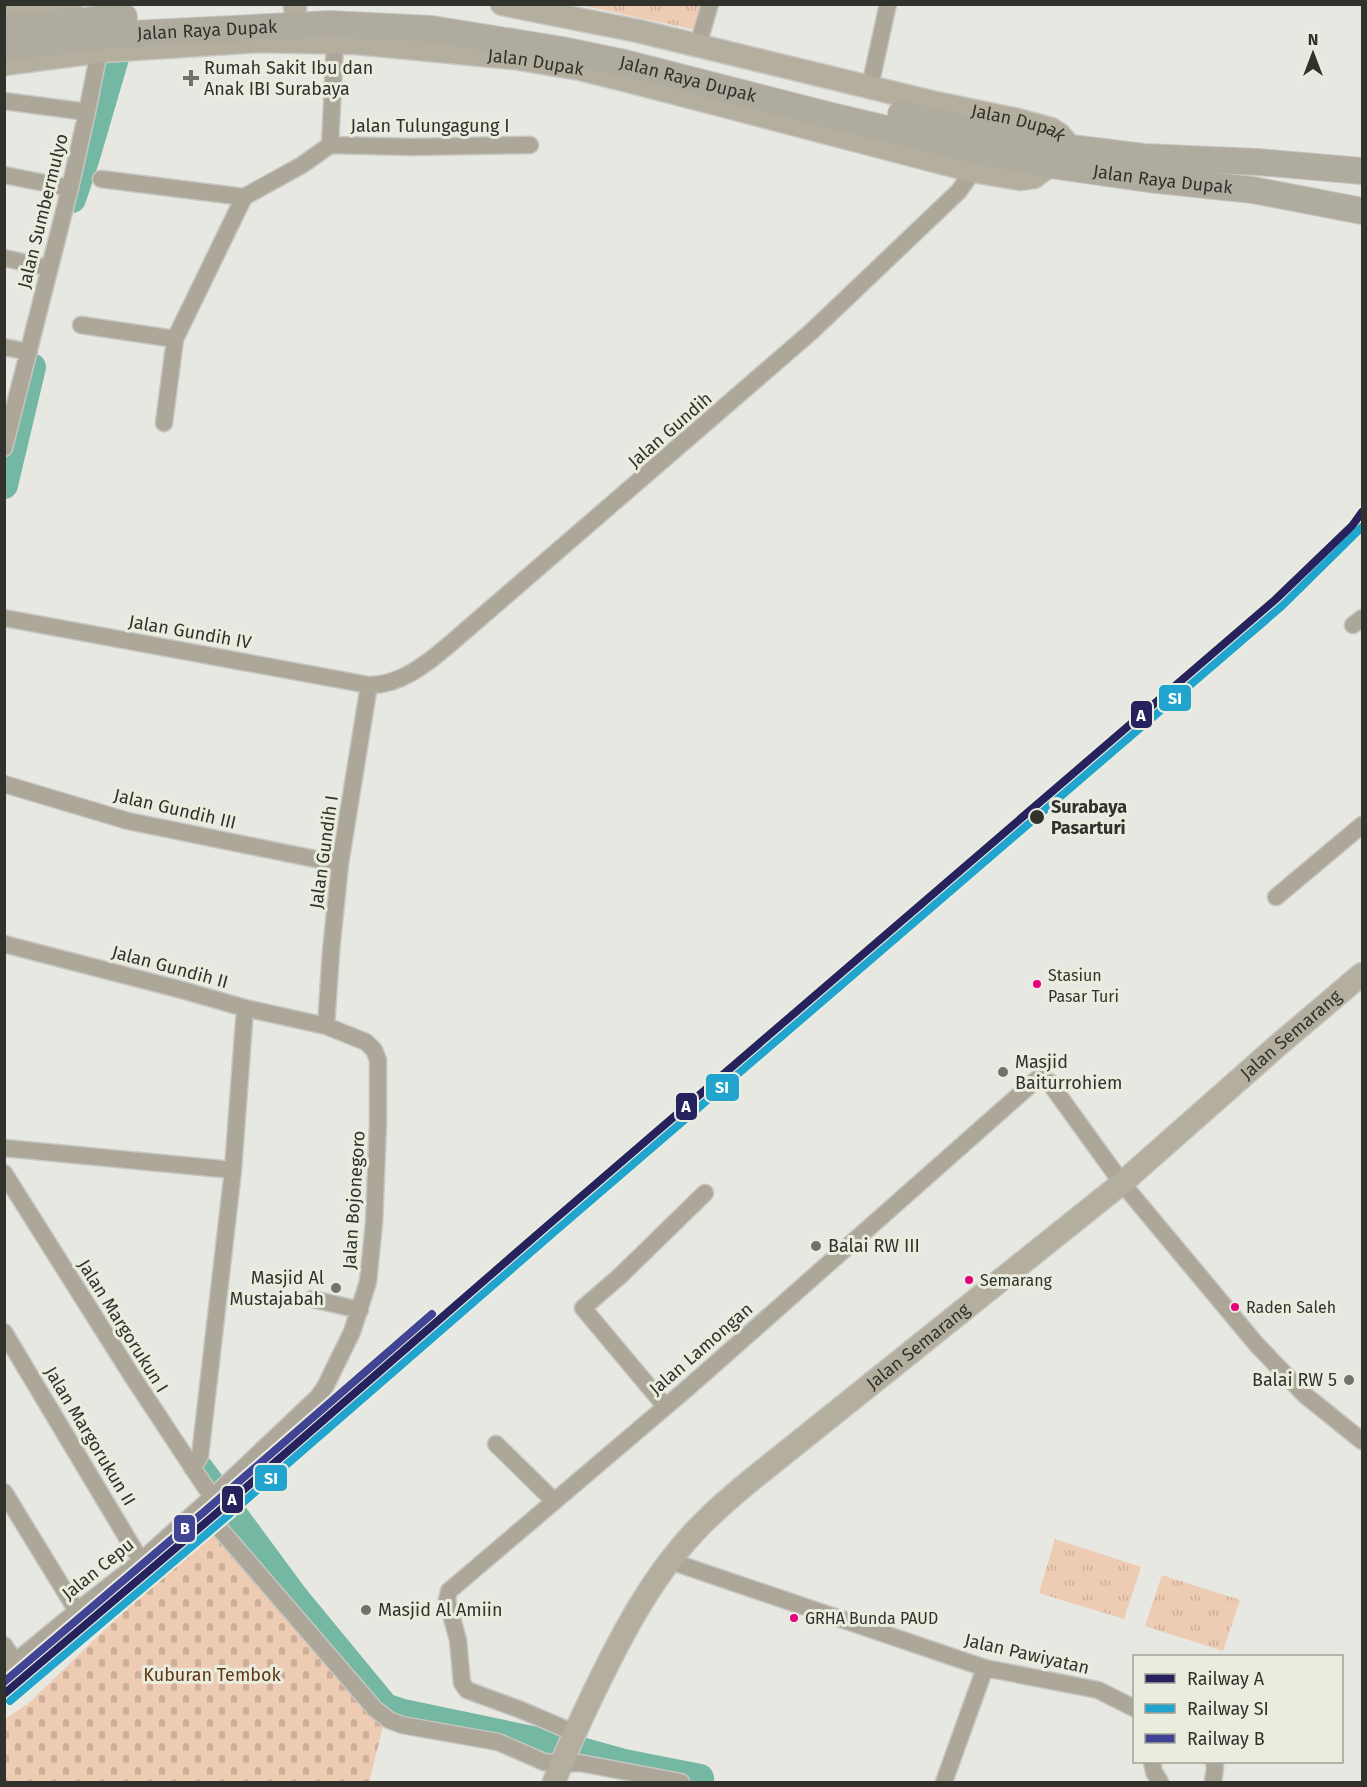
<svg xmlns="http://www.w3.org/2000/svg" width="1367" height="1787" viewBox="0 0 1367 1787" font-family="'Fira Sans',sans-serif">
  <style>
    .grass { fill: url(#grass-tufts) }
    .cemetery { fill: url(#cemetery-stones) }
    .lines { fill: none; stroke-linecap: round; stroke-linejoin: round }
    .river { stroke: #74b7a2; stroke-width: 28 }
    .street-casing { stroke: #c6c6c2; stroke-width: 19 }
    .secondary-casing { stroke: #c6c6c2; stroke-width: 25 }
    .primary-casing { stroke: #c6c6c2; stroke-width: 28 }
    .street { stroke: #ada799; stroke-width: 16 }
    .secondary { stroke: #b4ae9f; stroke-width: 22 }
    .primary { stroke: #afab9e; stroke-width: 26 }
    .rail-1-casing { stroke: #eaecde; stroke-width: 12 }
    .rail-2-casing { stroke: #eaecde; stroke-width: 12 }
    .rail-3-casing { stroke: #eaecde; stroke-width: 12 }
    .rail-1 { stroke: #26225e; stroke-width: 8 }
    .rail-2 { stroke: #21a5ce; stroke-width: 8 }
    .rail-3 { stroke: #414495; stroke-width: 8 }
    .poi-dot { fill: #71726c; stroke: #eaecde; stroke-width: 2 }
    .stop-dot { fill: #31322c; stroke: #eaecde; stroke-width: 2 }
    .bus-dot { fill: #e5007d; stroke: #eaecde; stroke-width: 2 }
    .labels { text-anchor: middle; stroke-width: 6; stroke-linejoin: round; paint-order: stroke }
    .bus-label { font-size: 16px; fill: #31322c; stroke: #eaecde; text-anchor: start }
    .street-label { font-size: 18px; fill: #31322c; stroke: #eaecde }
    .poi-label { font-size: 18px; fill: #31322c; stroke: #eaecde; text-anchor: start }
    .stop-label { font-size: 18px; font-weight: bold; fill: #31322c; stroke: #eaecde; text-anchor: start }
    .park-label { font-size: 18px; fill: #613515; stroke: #eaecde }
    .line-badge { stroke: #eaecde; stroke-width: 2 }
    .badge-label { font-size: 16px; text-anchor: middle; font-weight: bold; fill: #fff }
  </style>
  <defs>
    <pattern id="grass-tufts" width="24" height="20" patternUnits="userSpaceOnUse" patternTransform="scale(1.5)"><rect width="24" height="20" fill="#eecbb3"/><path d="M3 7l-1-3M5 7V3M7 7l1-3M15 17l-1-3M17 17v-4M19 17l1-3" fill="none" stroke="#cdaf9a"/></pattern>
    <pattern id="cemetery-stones" width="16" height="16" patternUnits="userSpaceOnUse" patternTransform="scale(1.5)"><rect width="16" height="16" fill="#eecbb3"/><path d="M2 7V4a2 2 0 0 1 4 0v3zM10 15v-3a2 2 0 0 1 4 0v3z" fill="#cdaf9a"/></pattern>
  </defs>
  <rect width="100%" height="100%" fill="#e8e8e2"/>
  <path class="grass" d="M580 5H703L696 30Z
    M1055 1539 1141 1567 1124 1619 1039 1593Z
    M1162 1575 1240 1600 1223 1651 1145 1626Z"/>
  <path class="cemetery" d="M224 1519 386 1715 369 1782H5V1719L30 1702 157 1579Z"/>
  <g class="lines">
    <path class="river" d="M72 199 86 157 120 41 118 4
      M4 485 32 367
      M200 1469 296 1599 385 1707 403 1713 570 1748 624 1763 700 1778"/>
    <g class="street-casing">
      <path id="street" d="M698 45 710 4
        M870 86 888 4
        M4 101 87 112
        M330 145 412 147 530 145
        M330 145 335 43
        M4 175 70 188
        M101 179 244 197
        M4 258 49 268
        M81 325 175 339
        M4 347 29 352
        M164 423 175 339 244 197 302 165 330 145
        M4 448 70 188 87 112 99 52
        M4 618 369 685C399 686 428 663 450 644L811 332 959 191 973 171
        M1353 625 1362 618
        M4 784 128 821 340 864
        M1276 897 1362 825
        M4 944 182 990 245 1008 326 1026 366 1042 374 1050 378 1060V1123L374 1223 368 1282 352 1332 325 1387 318 1397 222 1488 141 1561 77 1611 4 1671
        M326 1026 331 951 340 864 369 685
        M4 1148 233 1170
        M4 1173 132 1376 212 1497
        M312 1299 360 1310
        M4 1332 141 1561
        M665 1406 583 1308 620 1276 705 1193
        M496 1444 554 1501
        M192 1468 200 1456 233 1170 245 1008
        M4 1492 77 1611
        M201 1507 375 1709 389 1720 402 1725 498 1742 544 1762 561 1764 580 1763 681 1782
        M670 1561 985 1668 1098 1690 1134 1708
        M4 1645 16 1663
        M575 1733 521 1710 467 1690 462 1683 458 1640 447 1600 449 1591 690 1386 1036 1080 1044 1079 1049 1082 1122 1183 1257 1345 1305 1395 1362 1441
        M1152 1762 1154 1772 1160 1782
        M944 1782 985 1668
        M1213 1782 1215 1768 1214 1762"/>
    </g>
    <g class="secondary-casing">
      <g id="secondary">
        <path d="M295 4V8"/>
        <path id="s1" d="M502 4 638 31 931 102 1018 120 1051 129 1059 134 1071 148"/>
        <path d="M4 10 71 4"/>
        <path id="s2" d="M4 64 103 51 259 41 356 43 514 58 580 69 625 80 973 171 1020 179 1034 177 1050 165"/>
        <path id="s3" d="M554 1782C566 1752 579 1723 593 1694 622 1634 654 1572 702 1524 717 1509 733 1495 750 1481L1122 1183 1276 1047 1362 974"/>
      </g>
    </g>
    <g class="primary-casing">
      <g id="primary">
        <path d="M4 28 124 17"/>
        <path id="s4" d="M4 48 112 35 330 24 432 29 562 50 625 63 828 115 988 153 1050 165 1148 179 1253 190 1362 211"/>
        <path d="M901 114 987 133 1071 148 1144 157 1258 162 1362 171"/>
      </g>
    </g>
    <use href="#street" class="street"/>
    <use href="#secondary" class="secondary"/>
    <use href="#primary" class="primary"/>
    <g class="rail-1-casing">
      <path id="rail-1" d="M4 1694 211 1518 547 1226 1276 599 1352 526 1362 512"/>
    </g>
    <g class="rail-2-casing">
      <path id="rail-2" d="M10 1701 217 1525 553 1233 1282 606 1362 527"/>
    </g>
    <g class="rail-3-casing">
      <path id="rail-3" d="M4 1682 205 1511 432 1314"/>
    </g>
    <use href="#rail-1" class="rail-1"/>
    <use href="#rail-2" class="rail-2"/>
    <use href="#rail-3" class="rail-3"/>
  </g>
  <g class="poi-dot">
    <path d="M188 69h6v6h6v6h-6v6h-6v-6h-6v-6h6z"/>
    <circle cx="1003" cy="1072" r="6"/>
    <circle cx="816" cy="1246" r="6"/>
    <circle cx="336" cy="1288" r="6"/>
    <circle cx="1349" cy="1380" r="6"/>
    <circle cx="366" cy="1610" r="6"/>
  </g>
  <circle class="stop-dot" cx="1037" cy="817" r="8"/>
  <g class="bus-dot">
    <circle cx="1037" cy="984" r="5"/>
    <circle cx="969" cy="1280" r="5"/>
    <circle cx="1235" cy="1307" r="5"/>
    <circle cx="794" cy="1618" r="5"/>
  </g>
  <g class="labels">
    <g class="bus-label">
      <text x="1048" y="981">Stasiun<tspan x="1048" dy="21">Pasar Turi</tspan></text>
      <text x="980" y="1286">Semarang</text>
      <text x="1246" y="1313">Raden Saleh</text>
      <text x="805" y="1624">GRHA Bunda PAUD</text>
    </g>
    <g class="street-label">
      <text dy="6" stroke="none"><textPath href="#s4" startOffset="204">Jalan Raya Dupak</textPath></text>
      <text dy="6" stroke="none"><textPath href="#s2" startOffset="534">Jalan Dupak</textPath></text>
      <text dy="6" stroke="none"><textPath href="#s4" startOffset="690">Jalan Raya Dupak</textPath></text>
      <text x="430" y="132">Jalan Tulungagung I</text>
      <text dy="6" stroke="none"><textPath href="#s1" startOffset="530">Jalan Dupak</textPath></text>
      <text dy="6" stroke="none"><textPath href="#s4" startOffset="1176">Jalan Raya Dupak</textPath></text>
      <text transform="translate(43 211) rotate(-76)" y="6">Jalan Sumbermulyo</text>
      <text transform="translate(670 430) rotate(-41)" y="6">Jalan Gundih</text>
      <text transform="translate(190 632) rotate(10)" y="6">Jalan Gundih IV</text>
      <text transform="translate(175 809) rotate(13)" y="6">Jalan Gundih III</text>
      <text transform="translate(324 852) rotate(-82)" y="6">Jalan Gundih I</text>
      <text transform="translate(170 967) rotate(15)" y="6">Jalan Gundih II</text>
      <text dy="6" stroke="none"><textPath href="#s3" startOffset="1065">Jalan Semarang</textPath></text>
      <text transform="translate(354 1200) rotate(-86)" y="6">Jalan Bojonegoro</text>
      <text transform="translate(123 1326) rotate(58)" y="6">Jalan Margorukun I</text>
      <text dy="6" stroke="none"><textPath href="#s3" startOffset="579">Jalan Semarang</textPath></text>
      <text transform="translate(701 1349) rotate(-41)" y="6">Jalan Lamongan</text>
      <text transform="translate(90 1436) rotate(59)" y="6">Jalan Margorukun II</text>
      <text transform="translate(98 1569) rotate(-39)" y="6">Jalan Cepu</text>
      <text transform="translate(1027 1654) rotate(13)" y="6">Jalan Pawiyatan</text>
    </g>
    <g class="poi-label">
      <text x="204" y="74">Rumah Sakit Ibu dan<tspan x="204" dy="21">Anak IBI Surabaya</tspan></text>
      <text x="1015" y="1068">Masjid<tspan x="1015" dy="21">Baiturrohiem</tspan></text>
      <text x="828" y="1252">Balai RW III</text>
      <text x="324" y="1284" text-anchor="end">Masjid Al<tspan x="324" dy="21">Mustajabah</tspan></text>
      <text x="1337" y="1386" text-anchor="end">Balai RW 5</text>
      <text x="378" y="1616">Masjid Al Amiin</text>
    </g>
    <g class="stop-label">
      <text x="1051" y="813">Surabaya<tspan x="1051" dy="21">Pasarturi</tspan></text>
    </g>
    <g class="park-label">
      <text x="212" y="1681">Kuburan Tembok</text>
    </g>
  </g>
  <g class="line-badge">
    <rect x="1158" y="684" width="34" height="28" rx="6" fill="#21a5ce"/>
    <rect x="1130" y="700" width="23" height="29" rx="6" fill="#26225e"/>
    <rect x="705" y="1073" width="35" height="29" rx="6" fill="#21a5ce"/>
    <rect x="675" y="1092" width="23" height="29" rx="6" fill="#26225e"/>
    <rect x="254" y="1464" width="34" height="28" rx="6" fill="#21a5ce"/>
    <rect x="221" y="1485" width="23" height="29" rx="6" fill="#26225e"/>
    <rect x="173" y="1514" width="23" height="29" rx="6" fill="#414495"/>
  </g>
  <g class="badge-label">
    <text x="1175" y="704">SI</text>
    <text x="1141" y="721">A</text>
    <text x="722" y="1093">SI</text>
    <text x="686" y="1112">A</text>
    <text x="271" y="1484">SI</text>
    <text x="232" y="1505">A</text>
    <text x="185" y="1534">B</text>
  </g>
  <rect width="1367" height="1787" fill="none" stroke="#31322c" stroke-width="12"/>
  <rect x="1133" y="1655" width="210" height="108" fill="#eaecde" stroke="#a0a297" stroke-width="1.5"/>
  <rect x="1145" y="1674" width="30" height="9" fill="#26225e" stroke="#a0a297" stroke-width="1.5"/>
  <text x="1187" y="1685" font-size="18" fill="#31322c">Railway A</text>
  <rect x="1145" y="1704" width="30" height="9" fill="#21a5ce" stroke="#a0a297" stroke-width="1.5"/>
  <text x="1187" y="1715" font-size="18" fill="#31322c">Railway SI</text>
  <rect x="1145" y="1734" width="30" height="9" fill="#414495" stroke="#a0a297" stroke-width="1.5"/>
  <text x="1187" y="1745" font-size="18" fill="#31322c">Railway B</text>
  <g transform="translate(1313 54)" stroke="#eaecde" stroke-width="4.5" paint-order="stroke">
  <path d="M0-4.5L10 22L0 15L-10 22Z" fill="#31322c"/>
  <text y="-9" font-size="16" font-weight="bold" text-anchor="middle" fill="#31322c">N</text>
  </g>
</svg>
